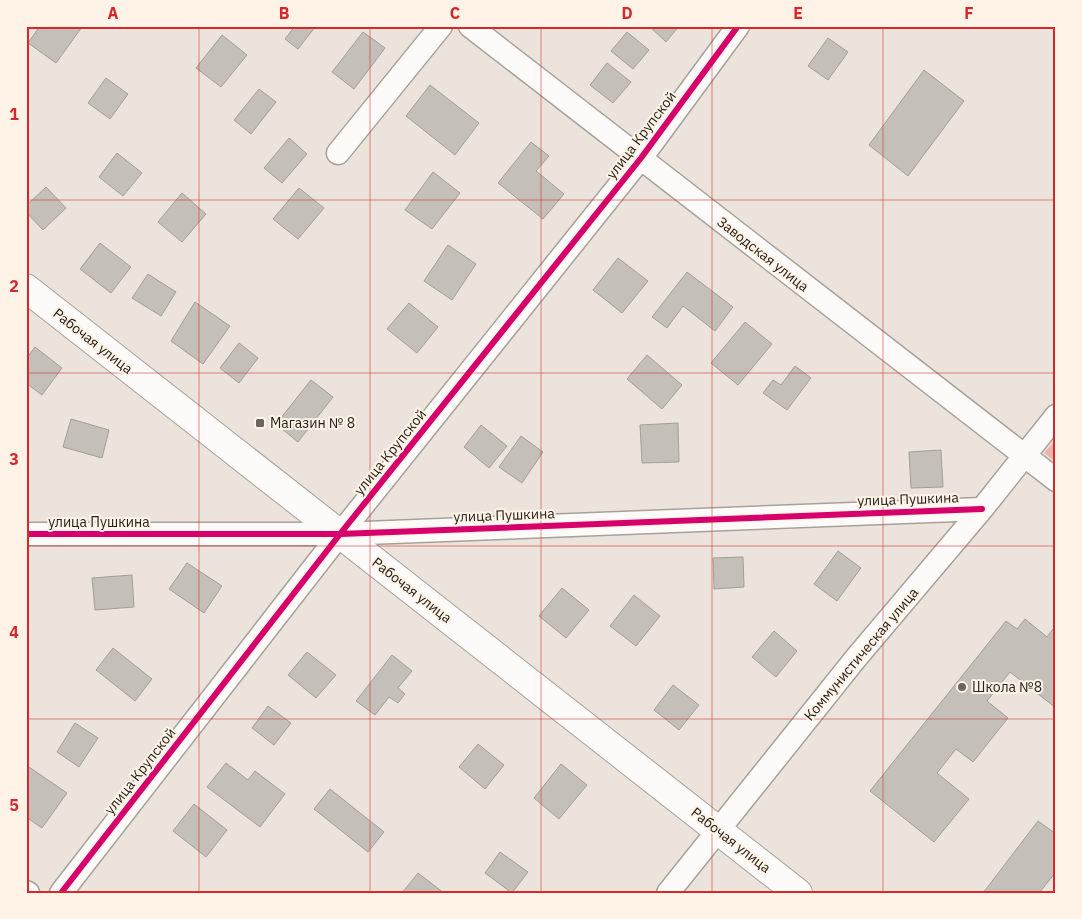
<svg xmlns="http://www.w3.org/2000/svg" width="1082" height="919" viewBox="0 0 1082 919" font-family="'IBM Plex Sans',sans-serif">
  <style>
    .forest { fill: #efb2ac }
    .building { fill: #c4c0b9; stroke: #a29e98 }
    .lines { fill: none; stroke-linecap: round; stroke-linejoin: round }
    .minor-casing { stroke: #a7a19a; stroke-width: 25 }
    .major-casing { stroke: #a7a19a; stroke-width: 30 }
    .minor { stroke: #fcfbfa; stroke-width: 22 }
    .major { stroke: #fcfbfa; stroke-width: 28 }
    .cycleway-casing { stroke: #fef3e6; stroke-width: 9 }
    .cycleway { stroke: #d6006c; stroke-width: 6 }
    .grid { fill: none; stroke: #d62828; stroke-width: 1; stroke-opacity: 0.55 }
    .poi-dot { fill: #6b655e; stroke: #fef3e6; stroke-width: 2 }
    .labels { text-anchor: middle; stroke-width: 4; stroke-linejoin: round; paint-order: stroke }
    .street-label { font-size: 14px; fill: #25201a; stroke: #fef3e6 }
    .poi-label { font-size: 14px; fill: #25201a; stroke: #fef3e6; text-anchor: start }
    .neatline { fill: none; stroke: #d62828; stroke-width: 2 }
    .grid-label { font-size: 16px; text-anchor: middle; font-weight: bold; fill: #d62828 }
  </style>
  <rect width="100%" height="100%" fill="#ece4dc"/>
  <path class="forest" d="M1056 439V462L1044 453Z"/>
  <path class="building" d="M40 26H81L82 27 56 63 28 43Z
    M295 26H316L298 49 285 39Z
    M649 26H679L666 42Z
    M363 32 385 48 354 89 332 72Z
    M627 32 649 50 633 69 611 51Z
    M222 35 247 55 221 87 196 68Z
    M828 38 848 52 828 80 808 66Z
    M607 63 631 82 613 103 590 85Z
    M924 70 964 101 908 176 869 145Z
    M106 78 128 94 110 119 88 103Z
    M430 85 479 123 455 155 406 116Z
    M259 89 276 102 251 134 234 120Z
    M289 138 307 154 282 183 264 168Z
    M531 142 549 156 536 171 564 194 543 219 498 183Z
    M117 153 142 173 123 196 99 177Z
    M433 172 460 193 432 229 405 210Z
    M46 187 66 208 43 230 26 212V206Z
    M299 188 324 208 298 239 273 219Z
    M182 193 206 214 182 242 158 222Z
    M100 243 131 267 111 293 80 269Z
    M448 245 476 264 452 300 424 281Z
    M618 258 648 281 622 313 593 290Z
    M687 272 733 307 715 331 683 306 667 328 652 317Z
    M148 274 176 292 161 316 132 298Z
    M195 302 230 326 203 364 171 341Z
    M409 303 438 327 417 353 387 329Z
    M745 322 772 344 738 385 711 363Z
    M239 343 258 358 239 383 220 368Z
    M35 347 62 368 42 395 26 383V359Z
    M647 355 682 385 662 409 627 379Z
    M795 366 811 378 787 410 763 393 773 380 781 385Z
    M311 380 333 397 298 442 276 424Z
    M71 419 109 430 102 458 63 447Z
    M678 423 679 462 642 463 640 425Z
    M481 425 507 446 489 468 464 447Z
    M521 436 543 452 522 483 499 467Z
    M941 450 943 487 911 488 909 452Z
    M838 551 861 568 837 601 814 584Z
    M743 557 744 587 714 589 713 558Z
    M187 563 222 586 204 613 169 589Z
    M132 575 134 607 95 610 92 578Z
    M562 588 589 610 566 638 539 616Z
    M634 595 660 616 636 646 610 626Z
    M1025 619 1047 637 1053 629 1056 631V708L1010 672 987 701 1008 718 973 762 956 749 937 773 969 799 934 842 870 791 1006 621 1017 629Z
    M774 631 797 651 776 677 752 657Z
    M113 648 152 679 135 701 96 670Z
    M307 652 336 675 316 698 288 675Z
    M392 655 412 671 398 688 405 694 398 703 389 697 375 715 356 701Z
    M673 685 699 705 679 730 654 710Z
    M268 706 291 723 274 745 252 728Z
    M75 723 98 738 79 767 57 752Z
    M478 744 504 765 485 789 459 767Z
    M226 763 248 780 255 771 285 794 260 827 207 787Z
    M561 764 587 785 559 819 534 798Z
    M29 767 67 793 42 828 26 817V772Z
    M330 789 384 832 368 852 314 809Z
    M194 804 227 830 206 857 173 831Z
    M1038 821 1056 834V872L1039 893H983Z
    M500 852 528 872 512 893 485 873Z
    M418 873 444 893H402Z"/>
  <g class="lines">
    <g class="minor-casing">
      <path id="minor" d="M470 26 1056 480
        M338 153 441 26
        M26 534H340L982 509
        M26 892 28 893
        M61 893 340 534 641 158 738 26
        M668 893 856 658 982 509 1056 416"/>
    </g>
    <g class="major-casing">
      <path id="major" d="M26 288 798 893"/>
    </g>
    <use href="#minor" class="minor"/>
    <use href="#major" class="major"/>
    <g class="cycleway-casing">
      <path id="cycleway" d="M26 534H340L982 509
        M61 893 340 534 641 158 738 26"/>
    </g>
    <use href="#cycleway" class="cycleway"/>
  </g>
  <path class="grid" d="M199 26V893M370 26V893M541 26V893M712 26V893M883 26V893M26 200H1056M26 373H1056M26 546H1056M26 719H1056"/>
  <g class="poi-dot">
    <rect x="255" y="418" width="10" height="10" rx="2.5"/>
    <circle cx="962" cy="687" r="5"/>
  </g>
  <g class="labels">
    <g class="street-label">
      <text transform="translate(641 135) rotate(-53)" y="5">улица Крупской</text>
      <text transform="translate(763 254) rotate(38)" y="5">Заводская улица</text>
      <text transform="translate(93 341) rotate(38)" y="5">Рабочая улица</text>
      <text transform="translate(390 452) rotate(-51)" y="5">улица Крупской</text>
      <text transform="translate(908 499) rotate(-2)" y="5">улица Пушкина</text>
      <text transform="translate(504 515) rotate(-2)" y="5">улица Пушкина</text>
      <text x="99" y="527">улица Пушкина</text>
      <text transform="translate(412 590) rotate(38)" y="5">Рабочая улица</text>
      <text transform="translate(861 654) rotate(-50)" y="5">Коммунистическая улица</text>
      <text transform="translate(140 771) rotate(-52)" y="5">улица Крупской</text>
      <text transform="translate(731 840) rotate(38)" y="5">Рабочая улица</text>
    </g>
    <g class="poi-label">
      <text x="270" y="428">Магазин № 8</text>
      <text x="972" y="692">Школа №8</text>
    </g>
  </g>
  <rect width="1082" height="919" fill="none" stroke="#fef3e6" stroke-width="55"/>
  <rect x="28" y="28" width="1026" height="864" class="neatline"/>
  <g class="grid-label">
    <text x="113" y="19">A</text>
    <text x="284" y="19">B</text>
    <text x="455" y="19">C</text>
    <text x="627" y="19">D</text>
    <text x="798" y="19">E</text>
    <text x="969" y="19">F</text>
    <text x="14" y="120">1</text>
    <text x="14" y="292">2</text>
    <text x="14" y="465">3</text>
    <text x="14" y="638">4</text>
    <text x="14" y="811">5</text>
  </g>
</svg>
